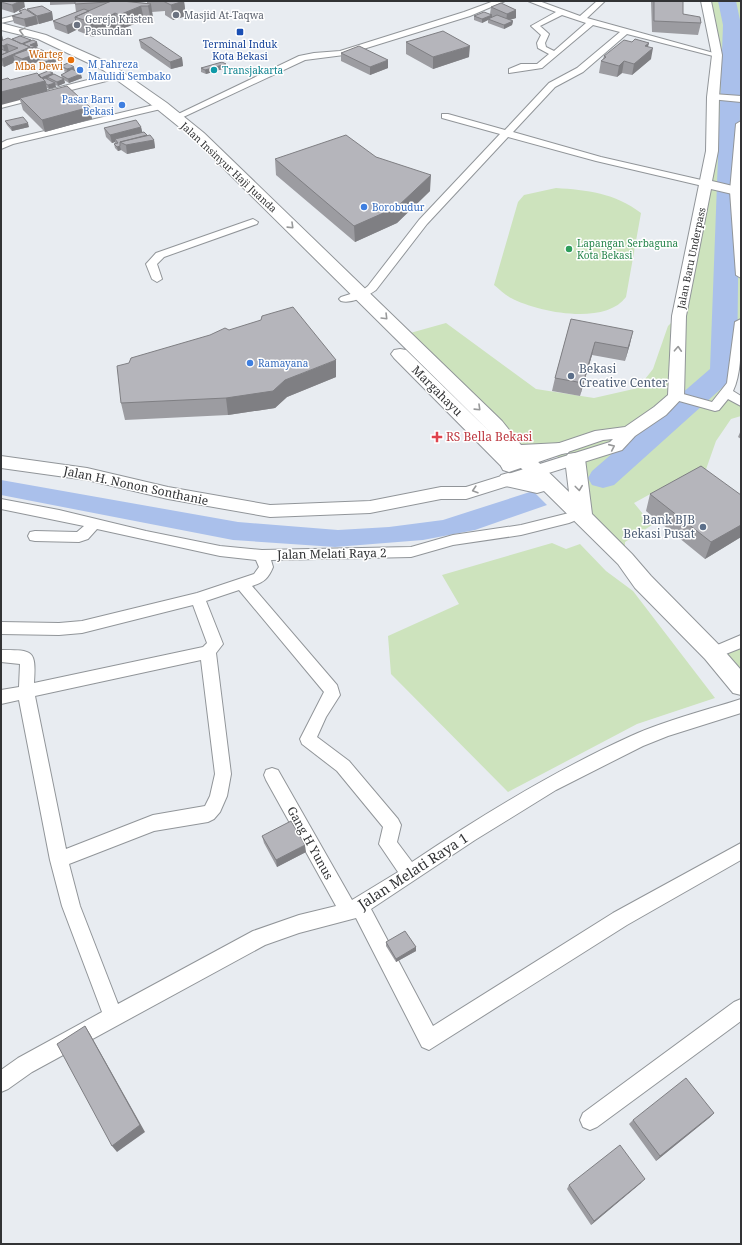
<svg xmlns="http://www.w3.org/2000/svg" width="742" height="1245" viewBox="0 0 742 1245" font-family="'Noto Serif',serif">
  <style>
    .green { fill: #cde3bd }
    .water { fill: #aac0eb }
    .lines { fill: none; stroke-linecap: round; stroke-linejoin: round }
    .river { fill: #aac0eb; fill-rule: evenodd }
    .minor-casing { stroke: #919599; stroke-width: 2 }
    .tertiary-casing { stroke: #919599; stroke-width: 2 }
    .primary-casing { stroke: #919599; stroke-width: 2 }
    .minor { fill: #fff; fill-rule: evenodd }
    .tertiary { fill: #fff; fill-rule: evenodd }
    .primary { fill: #fff; fill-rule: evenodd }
    .wall { fill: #9c9ca1 }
    .shaded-wall { fill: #7f7f83 }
    .building { fill: #b5b5bb; stroke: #7f7f83 }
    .oneway { stroke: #98999a }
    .worship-dot { fill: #6b7280; stroke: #fff; stroke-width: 1.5 }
    .transit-dot { fill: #1a4fb4; stroke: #fff; stroke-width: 1.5 }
    .food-dot { fill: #e8710a; stroke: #fff; stroke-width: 1.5 }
    .shop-dot { fill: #3f7fe0; stroke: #fff; stroke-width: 1.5 }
    .culture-dot { fill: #0f9aa8; stroke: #fff; stroke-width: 1.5 }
    .leisure-dot { fill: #2e9e5b; stroke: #fff; stroke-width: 1.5 }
    .service-dot { fill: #5c6f8a; stroke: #fff; stroke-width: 1.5 }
    .health-dot { fill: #e0444e; stroke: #fff; stroke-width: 1.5 }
    .labels { text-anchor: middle; stroke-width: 3; stroke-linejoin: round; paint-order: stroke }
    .far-worship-label { font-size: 10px; fill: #5b616d; stroke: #fff; text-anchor: start }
    .far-transit-label { font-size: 10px; fill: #164399; stroke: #fff }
    .far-food-label { font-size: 10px; fill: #c56008; stroke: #fff; text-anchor: end }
    .far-shop-label { font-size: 10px; fill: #366cbe; stroke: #fff; text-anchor: start }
    .far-culture-label { font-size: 10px; fill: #0d838f; stroke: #fff; text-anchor: start }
    .far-street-label { font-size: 10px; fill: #323335; stroke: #fff }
    .far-leisure-label { font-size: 10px; fill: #27864d; stroke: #fff; text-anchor: start }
    .service-label { font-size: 12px; fill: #4e5e75; stroke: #fff; text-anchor: start }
    .street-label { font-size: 12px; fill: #323335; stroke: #fff }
    .health-label { font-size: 12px; fill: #be3a42; stroke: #fff; text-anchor: start }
    .near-street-label { font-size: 14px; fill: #323335; stroke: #fff }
  </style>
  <rect width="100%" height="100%" fill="#e8ecf1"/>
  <path class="green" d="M706 1H740L741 322 727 393 741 402V416L731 419 716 441 704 475 674 481 634 503 652 525 625 542V559L582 517 575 459 516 452 403 335 446 323 536 389 594 398 638 388 653 369 668 326 679 315 707 184 717 55Z
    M556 188C587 190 615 193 641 213L626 297C605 326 537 312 511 298 505 295 499 289 494 285L518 202 524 195Z
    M552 543 566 549 580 544 606 571 633 591 715 698 637 724 508 792 391 674 388 636 459 604 442 575Z
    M741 641V689L713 653Z"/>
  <path class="water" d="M1 480 238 522 338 530 389 527 443 520 533 491 547 505 475 530 423 540 335 547 233 540 1 495Z"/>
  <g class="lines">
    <path class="river" d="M718 1H736L741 25 737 372 733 378 614 485 603 488 592 485 588 478 592 471 710 369 723 25Z"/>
    <g class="minor-casing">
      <path id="minor" d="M494 1H505L470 16 344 55 305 60 179 119 176 120 172 117 299 56 314 53 340 51 464 12Z
        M528 1H539L580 16 597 1H605L587 18 721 55 717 57 627 34 583 72 555 87 513 132 601 157 710 182 712 184 707 187 596 161 508 137 427 224 376 290C368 296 351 304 341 301L339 299 341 297 363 290 368 286 419 220 500 134 442 118V114H448L505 130 549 83 577 68 620 32 593 25 542 68 509 73V69L521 64H537L549 54 538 48 537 43 541 35 531 26 556 12ZM562 15 586 23 554 51 546 47 545 43 549 34 540 26Z
        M33 11H36V15L1 23V19Z
        M119 72 123 75 122 77 1 108V102Z
        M713 94 741 96V102L710 99V95Z
        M162 103 166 106 165 108 13 144 1 149V143L7 140Z
        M741 121V278L736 275 730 191 736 124Z
        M253 219 258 222 257 224 164 257 157 264 162 279 157 282 152 279 146 264 156 253Z
        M741 319C741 341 742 373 733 391L741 396V406L728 399 719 410 715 411 672 399 670 396 672 393 676 392 712 402 727 383 735 322Z
        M1 499 59 510 146 531 220 546 262 550 411 547 453 535 521 525 569 513 574 515 576 518 574 521 569 523 521 535 453 545 411 557 271 560 273 567C268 579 264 582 252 586L337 685 340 695 326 717 317 737 349 761 398 819 401 825 397 842 412 862C482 815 554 771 631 736 666 720 704 711 741 699V713L668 736 643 746 556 790 475 840 371 909 433 1026 613 913 741 843V860L627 925 429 1050 422 1047 356 918 299 933 265 945 32 1072 8 1089 1 1092V1070L18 1058 102 1012 62 906 50 860 19 700 1 704V690L19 687 20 664 1 662V650C34 650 36 650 34 683L203 647 207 643 193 605 82 633 59 635 1 634V622L59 623 82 621 197 593 254 574 259 567 256 560 220 556 97 529 88 539 79 542 35 541 30 540 28 536 30 532 35 531 77 532 84 526 1 509ZM239 590 324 692 300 739 302 744 337 771 383 827 379 844 398 872 352 900 278 770 272 768 266 770 264 775 266 780 336 906 299 915 253 931 118 1004 80 906 69 864 154 831 208 822 214 819 220 812 227 796 231 774 216 653 223 644 206 601ZM201 660 215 774 210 796 205 806 153 815 66 849 35 696Z
        M741 635V648L713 659 708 657 705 653 708 649Z
        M741 999V1021L597 1127 590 1130 583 1127 580 1120 583 1113 734 1002Z"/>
    </g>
    <g class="tertiary-casing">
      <path id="tertiary" d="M701 1H711L722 55 719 97 718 151 712 181 741 188V196L711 189 686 316 684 396 666 415 635 436 622 450 466 499H441L370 513 270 517 168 499 87 480 1 468V456L87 468 168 487 270 505 370 501 441 487H466L610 442 613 439 603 440 509 472 503 470 501 466 503 462 595 431 625 427 654 407 668 395 672 316 706 151 707 97 712 55Z"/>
    </g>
    <g class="primary-casing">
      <path id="primary" d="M1 23 46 35 111 64 167 103 204 133 502 421 521 445 561 443 568 445 570 449 568 453 533 457 569 492 565 459 568 454 575 453 582 454 585 459 592 514 632 554 651 576 721 647 741 670V695L733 693 705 659 635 588 618 564 544 491 537 493 501 485 498 480 501 475 508 473 531 478 517 464 509 468 502 467 394 358 391 354 394 350 400 349 406 350 493 435 194 139 157 109 103 70 38 39 1 30Z"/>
    </g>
    <use href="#minor" class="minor"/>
    <use href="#tertiary" class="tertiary"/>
    <use href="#primary" class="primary"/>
  </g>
  <path class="wall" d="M1 1 25 7 14 13 1 9Z
    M50 1H137V2L147 3V1H202L184 2 186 16 173 20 165 15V11L152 12 153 18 151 21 144 20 122 29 117 28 110 31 107 30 93 37 78 31V29L68 34 55 29 53 21 76 12 75 4 50 5Z
    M651 1H683V14L701 23 698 35 652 32Z
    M491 7 516 10V18L509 20 513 21 512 25 504 29 488 23V20L482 23 474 20V16L490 14Z
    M27 9 52 12 53 20 39 24 37 23 38 24 26 27 14 23 12 16 20 13 19 11H28Z
    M1 31 3 40H12L31 41 38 46 36 47 46 58H55L56 62 44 67 40 65 39 61 24 67 15 63V62L4 67 1 65Z
    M139 40 182 58 183 66 171 69 141 48Z
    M406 42 469 57 433 69 406 54Z
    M632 42 649 43 648 46 651 59 632 75 622 73 617 77 599 73 601 61 603 59 604 56Z
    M341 53 388 68 370 75 341 61Z
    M226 64V68L206 74 201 72V68Z
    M61 66 75 71 82 78 69 83 64 80 65 83 58 86 55 85 56 87 49 89 47 88V91L90 107 92 119 45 132 23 110 20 100 10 80 38 75 53 73V75L62 78 61 75 66 72 61 70Z
    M5 121 29 127 12 131 7 125Z
    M141 127 142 132 154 140 155 148 127 154 121 150 118 151 115 148 114 144 115 143V142L112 143 106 137 104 128Z
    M376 157 430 191 397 223 355 242 276 175 275 159Z
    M571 319 630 344 625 361 592 355 580 396 552 391 555 378Z
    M129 363 336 377 287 397 275 408 228 415 125 420 121 403Z
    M741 430V439L738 437Z
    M650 494 741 495V537L705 559 646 511Z
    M262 836 306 852 277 867 264 843Z
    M386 942 416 947V951L396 962 386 946Z
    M714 1113 709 1118 656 1161 629 1124 633 1120Z
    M641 1183 591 1225 567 1189 569 1185Z"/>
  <path class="shaded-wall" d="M20 1H24L25 7 14 13 12 5Z
    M136 1H137V8L141 6 144 20 122 29 119 15 137 8Z
    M184 1 186 16 173 20 171 5Z
    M151 4 153 18 151 21 148 6Z
    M516 10V18L506 21 507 14Z
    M52 12 53 20 39 24 37 16Z
    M115 13 117 28 110 31 108 17 104 16 107 30 93 37 90 22 98 17Z
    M492 15V19H488V20L482 23V19Z
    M36 16 38 24 26 27 24 19Z
    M513 21 512 25 504 29V25Z
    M76 22 78 29 68 34 66 26Z
    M1 31 4 44 1 45Z
    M31 40 32 44 37 42 38 46 31 49 30 45H18Z
    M649 43 646 53 653 48 651 59 632 75 634 64 645 46Z
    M7 44 9 52 5 53 3 46Z
    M470 46 469 57 433 69V57Z
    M30 47V49L13 55 15 62 4 67 1 55Z
    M44 51 46 59 24 67 22 59Z
    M55 58 56 62 44 67 43 63Z
    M182 58 183 66 171 69 170 62Z
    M388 60V68L370 75V67Z
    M624 61 622 73 617 77 619 66Z
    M226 64V68L206 74 205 70Z
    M74 67 75 71 68 73 67 69Z
    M53 73 54 77H47L48 79 45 81 48 93 20 98V100L1 105V92Z
    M81 74 82 78 69 83 68 79Z
    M64 79 65 83 58 86 57 82Z
    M55 83 56 87 49 89 48 85Z
    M90 107 92 119 45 132 42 120Z
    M28 123 29 127 12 131 11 127Z
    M141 127 143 135 115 139V142L112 143 110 135Z
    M154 140 155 148 127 154 126 145Z
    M120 146 121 150 118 151 117 147Z
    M431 175 430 191 397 223 355 242 354 226Z
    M633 331 630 344 625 361 628 348Z
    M595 342 592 355 580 396 583 383Z
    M336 360V377L287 397 275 408 228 415 226 398 285 380Z
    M741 525V537L705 559 711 542Z
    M305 845 306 852 277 867 276 860Z
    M416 947V951L396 962V959Z
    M85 1026 90 1034 145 1132 117 1152 112 1146Z
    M714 1113 709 1118 656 1161 660 1156Z
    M645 1179 641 1183 591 1225 594 1221Z"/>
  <path class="building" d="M1 1H20L12 5 1 2Z
    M75 1H111L109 2 75 4Z
    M111 1H122L151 4 148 6H141L119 15 115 13 108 17 104 16 90 22 75 17Z
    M163 1H184L171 5Z
    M654 1H683V14L700 17 701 23 654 21Z
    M501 3 516 10 507 14 491 7Z
    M42 6 52 12 37 16 27 9Z
    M25 9 36 16 24 19 12 16 22 13 19 11Z
    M84 9 89 11 75 17 76 22 66 26 53 21Z
    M484 12 492 15 482 19 474 16Z
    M497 15 513 21 504 25 488 19Z
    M443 31 470 46 433 57 406 42Z
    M20 36 31 40 21 44 12 39Z
    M151 37 182 58 170 62 139 40Z
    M8 38 30 47 2 59 1 58V55L18 48 7 44 3 46 1 45V41Z
    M635 39 649 43 645 46 653 48 634 64 624 61 619 66 601 61 606 57 604 56 624 40 632 42Z
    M33 40 37 42 30 45 36 47H35L30 48V47L23 44Z
    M359 46 388 60 370 67 341 53Z
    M35 47 44 51 22 59 13 55Z
    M1 49 8 52 1 55Z
    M52 56 55 58 43 63 39 61Z
    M222 62 226 64 205 70 201 68Z
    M68 63 74 67 67 69 61 66Z
    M72 69 81 74 68 79 61 75Z
    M48 71 53 73 41 78 38 75Z
    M37 73 45 81 1 92V80L8 78 10 80Z
    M54 74 64 79 57 82 47 77Z
    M45 78 55 83 48 85 46 84 45 81 43 79Z
    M67 86 90 107 42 120 20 98Z
    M23 117 28 123 11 127 5 121Z
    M136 120 141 127 110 135 104 128Z
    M144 132 147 135 120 142V146L117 147 114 144 118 143 115 139Z
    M150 135 154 140 126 145 120 142Z
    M346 135 376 157 431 175 397 207 354 226 275 159Z
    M293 307 336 360 285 380 273 391 226 398 121 403 117 366 129 363 131 358 210 335 225 328 229 330 261 320 262 316Z
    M571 319 633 331 628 348 595 342 583 383 555 378Z
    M701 466 741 495V525L711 542 650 494Z
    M291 821 305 845 276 860 262 836Z
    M405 931 416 947 396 959 386 942Z
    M85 1026 140 1125 112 1146 57 1044Z
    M686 1078 714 1113 660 1156 633 1120Z
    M620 1145 645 1179 594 1221 569 1185Z"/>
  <defs><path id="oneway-chevron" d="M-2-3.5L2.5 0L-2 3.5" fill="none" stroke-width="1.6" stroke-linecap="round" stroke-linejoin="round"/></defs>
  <g class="oneway">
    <use href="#oneway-chevron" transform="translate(22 31) rotate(-165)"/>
    <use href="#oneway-chevron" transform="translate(291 226) rotate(44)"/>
    <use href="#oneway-chevron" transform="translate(385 317) rotate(45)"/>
    <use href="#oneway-chevron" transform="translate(678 349) rotate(-87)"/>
    <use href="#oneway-chevron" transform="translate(478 408) rotate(44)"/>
    <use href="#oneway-chevron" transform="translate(612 447) rotate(-24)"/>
    <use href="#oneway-chevron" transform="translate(579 488) rotate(83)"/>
    <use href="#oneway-chevron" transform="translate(475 490) rotate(163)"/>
  </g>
  <g class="worship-dot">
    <circle cx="176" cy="15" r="4"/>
    <circle cx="77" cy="25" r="4"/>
  </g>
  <rect class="transit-dot" x="236" y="28" width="8" height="8" rx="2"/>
  <circle class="food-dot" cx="71" cy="60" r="4"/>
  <g class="shop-dot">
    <circle cx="80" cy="70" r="4"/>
    <circle cx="122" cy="105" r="4"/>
    <circle cx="364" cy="207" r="4"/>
    <circle cx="250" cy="363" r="4"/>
  </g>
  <circle class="culture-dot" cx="214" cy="70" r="4"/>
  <circle class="leisure-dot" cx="569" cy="249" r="4"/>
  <g class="service-dot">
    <circle cx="571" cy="376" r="4"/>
    <circle cx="703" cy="527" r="4"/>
  </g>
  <path class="health-dot" d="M435 431h4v4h4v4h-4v4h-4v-4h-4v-4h4z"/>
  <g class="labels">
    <g class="far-worship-label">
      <text x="184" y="19">Masjid At-Taqwa</text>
      <text x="85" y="23">Gereja Kristen<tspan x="85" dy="12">Pasundan</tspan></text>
    </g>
    <g class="far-transit-label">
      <text x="240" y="48">Terminal Induk<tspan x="240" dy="12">Kota Bekasi</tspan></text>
    </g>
    <g class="far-food-label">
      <text x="63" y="58">Warteg<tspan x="63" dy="12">Mba Dewi</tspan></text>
    </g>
    <g class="far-shop-label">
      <text x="88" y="68">M Fahreza<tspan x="88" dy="12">Maulidi Sembako</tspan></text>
      <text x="114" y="103" text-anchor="end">Pasar Baru<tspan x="114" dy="12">Bekasi</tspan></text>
      <text x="372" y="211">Borobudur</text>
      <text x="258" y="367">Ramayana</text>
    </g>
    <g class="far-culture-label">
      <text x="222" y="74">Transjakarta</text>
    </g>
    <g class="far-street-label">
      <text transform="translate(229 167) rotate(43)" y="4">Jalan Insinyur Haji Juanda</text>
      <text transform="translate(691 258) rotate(-78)" y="4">Jalan Baru Underpass</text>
    </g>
    <g class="far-leisure-label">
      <text x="577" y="247">Lapangan Serbaguna<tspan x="577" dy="12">Kota Bekasi</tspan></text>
    </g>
    <g class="service-label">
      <text x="579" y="373">Bekasi<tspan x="579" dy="14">Creative Center</tspan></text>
      <text x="695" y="524" text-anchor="end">Bank BJB<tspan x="695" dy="14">Bekasi Pusat</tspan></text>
    </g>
    <g class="street-label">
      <text transform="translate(437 391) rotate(45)" y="4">Margahayu</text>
      <text transform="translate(136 486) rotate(12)" y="4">Jalan H. Nonon Sonthanie</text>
      <text transform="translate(332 554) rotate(-1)" y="4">Jalan Melati Raya 2</text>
      <text transform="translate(310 843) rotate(61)" y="4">Gang H Yunus</text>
    </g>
    <g class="health-label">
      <text x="446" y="441">RS Bella Bekasi</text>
    </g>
    <g class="near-street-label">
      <text transform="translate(413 871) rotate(-33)" y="5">Jalan Melati Raya 1</text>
    </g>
  </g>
  <rect width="742" height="1245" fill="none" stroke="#323335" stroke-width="4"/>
</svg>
